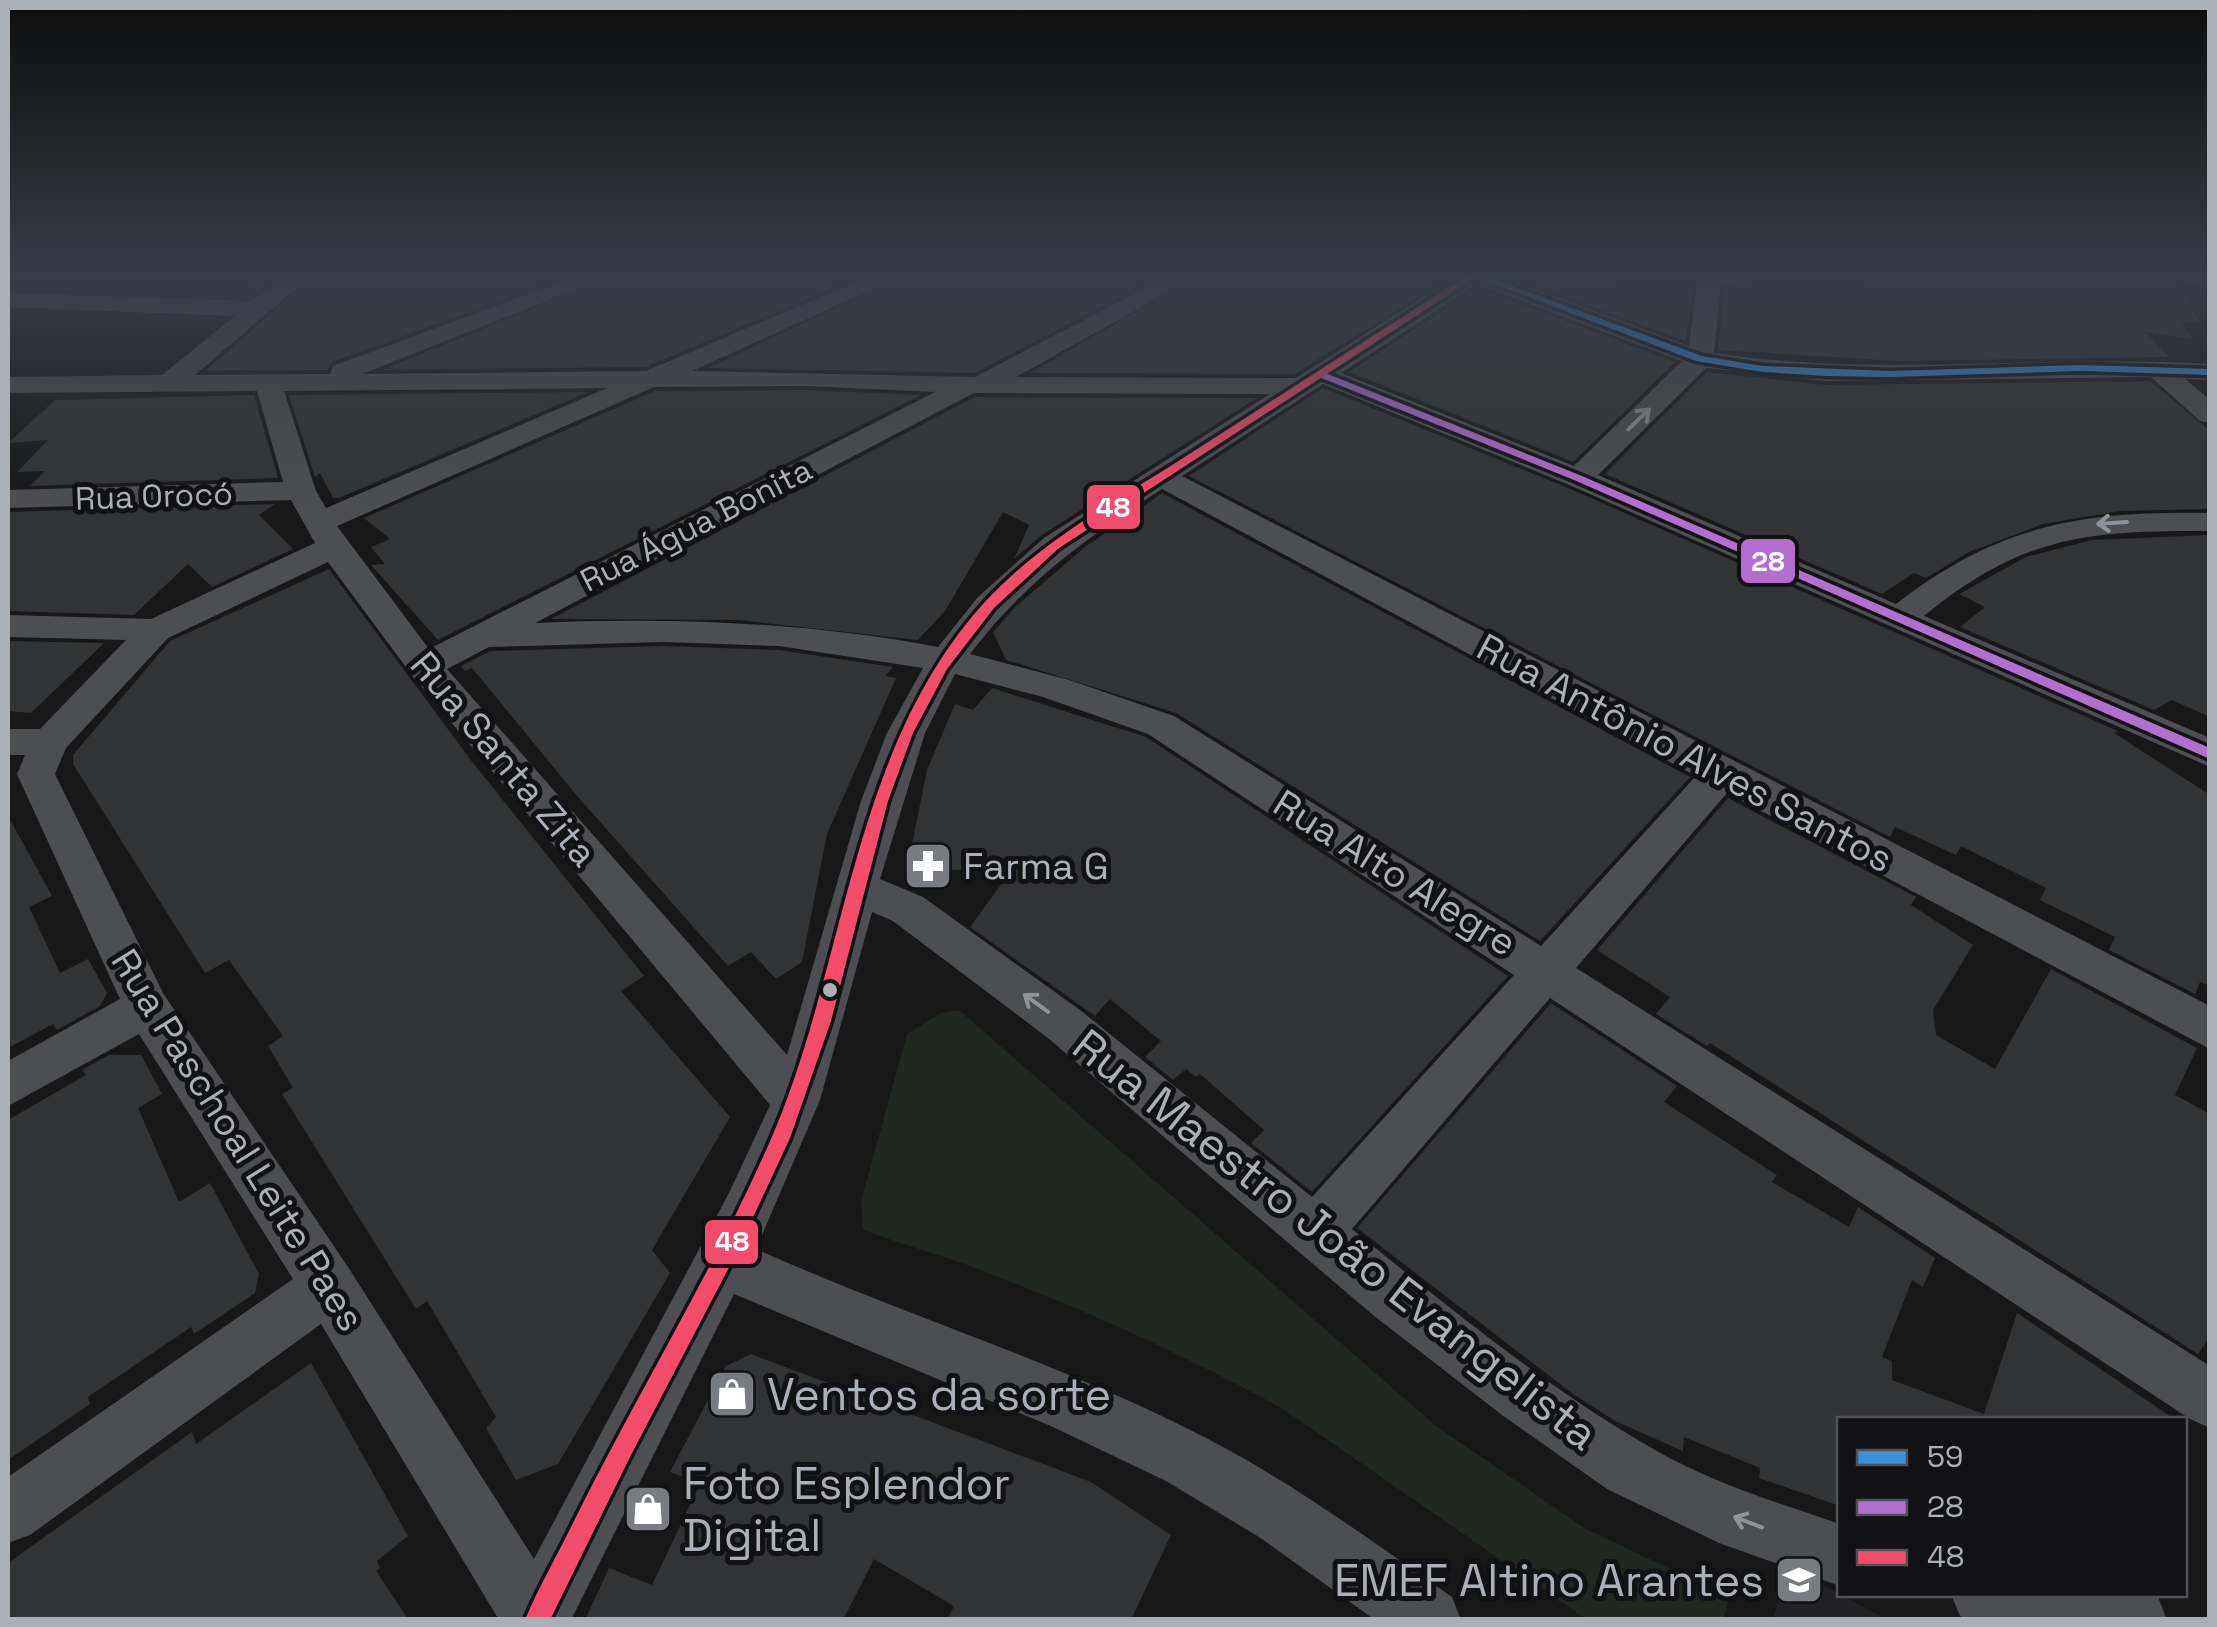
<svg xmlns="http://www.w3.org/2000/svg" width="2217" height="1627" viewBox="0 0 2217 1627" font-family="'Space Grotesk',sans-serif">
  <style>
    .built { fill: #222224 }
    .green { fill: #212721 }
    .building { fill: #323334 }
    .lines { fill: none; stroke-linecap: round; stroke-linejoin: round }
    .minor { fill: #4d4e51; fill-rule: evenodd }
    .bus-1-casing { stroke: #121214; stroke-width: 7 }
    .bus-2-casing { stroke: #121214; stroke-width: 7 }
    .bus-3-casing { stroke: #121214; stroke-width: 7 }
    .bus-1 { fill: #3a90db; fill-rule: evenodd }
    .bus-2 { fill: #b36fd0; fill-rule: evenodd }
    .bus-3 { fill: #f44d6c; fill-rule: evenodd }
    .oneway { stroke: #8f9399 }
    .bus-dot { fill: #abb0b8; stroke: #121214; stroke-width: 4 }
    .labels { text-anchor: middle; stroke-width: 10; stroke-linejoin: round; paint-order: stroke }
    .far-street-label { font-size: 32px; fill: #abb0b8; stroke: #121214 }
    .street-label { font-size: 38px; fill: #abb0b8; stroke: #121214 }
    .poi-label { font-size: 38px; fill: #abb0b8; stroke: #121214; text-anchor: start }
    .near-street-label { font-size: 45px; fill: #abb0b8; stroke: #121214 }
    .near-poi-label { font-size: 45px; fill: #abb0b8; stroke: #121214; text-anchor: start }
    .line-badge { stroke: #121214; stroke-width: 4 }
    .badge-label { font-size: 28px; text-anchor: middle; font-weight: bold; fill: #fff }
  </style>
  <rect width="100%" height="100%" fill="#181818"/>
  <path class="built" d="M1788 1566 1886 1619 1773 1620Z"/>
  <path class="green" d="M959 1010 1436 1426 1586 1529 1729 1597 1724 1619H1586L1283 1409C1185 1355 1083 1309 978 1269 941 1254 900 1245 863 1229L861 1201 907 1034 941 1013Z"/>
  <path class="building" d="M253 277H277L251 297 229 296Z
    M313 277H564L332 362 327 370 205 371Z
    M611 277H859L645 367 382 370Z
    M902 277H1159L974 373 709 368Z
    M1198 277H1449L1295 374 1030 373Z
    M1512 277H1627L1611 285 1693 284 1686 341Z
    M2177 281 2200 323 2181 321 2193 339 2144 332 2170 357 1899 361 1718 350 1724 288 1755 284Z
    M1477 288 1675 362 1573 462 1349 372Z
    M1707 372 1826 385 2150 381 2210 431V509L2121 511 2043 524 1969 552 1926 578 1914 573 1882 594 1605 474Z
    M1323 388 1566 487 2118 731 2114 733 2210 795V986L2200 982 2195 994 2109 950 2115 937 2040 900 2046 888 1961 846 1956 855 1895 827 1890 837 1189 476Z
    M808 390 921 395 438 640 371 565 385 564 371 547 390 539 364 518 655 391Z
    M588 392 339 498H333L320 473 315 477 289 395Z
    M254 395 278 478 30 486 45 471 17 472 48 440 8 443 55 400Z
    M975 397 1257 398 1042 535 1014 559 1029 525 1003 512 945 611 918 640 738 620 551 619Z
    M1162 493 1690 777 1540 941 1176 713 1006 660 993 632 1015 607 1085 547Z
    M275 504 259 515 293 549 212 587 188 564 134 615 8 611V512Z
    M2210 535V717L2172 700 2154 710 1960 627 1985 607 1959 594 2026 557 2092 540Z
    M329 569 473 763 644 976 621 991 730 1117 652 1250 670 1273 558 1464 516 1480 486 1428 496 1417 427 1301 416 1309 282 1094 293 1088 268 1046 283 1036 229 960 205 973 73 764V755L170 641Z
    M8 641 104 643 31 713 8 711Z
    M663 646 779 650 893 667 885 676 896 678 827 834 802 962 776 979 751 952 728 966 578 797 472 668 465 671 461 666 490 651Z
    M992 688 1146 737 1508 976 1312 1192 1251 1143 1264 1130 1200 1074 1196 1077 1186 1069 1173 1080 1145 1057 1161 1041 1110 999 1095 1016 970 927 1011 871 907 869 927 770 955 704 973 710Z
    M1728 798 1916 897 1911 905 1973 945 1933 1010 1936 1035 1995 1069 2051 969 2197 1048 2175 1095 2210 1114V1337L2198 1354 1710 1043 1707 1046 1656 1014 1670 997 1597 950Z
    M8 816 52 896 29 907 60 973 88 959 107 993 100 1006 57 1030 53 1024 8 1048Z
    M1551 1003 1677 1086 1664 1102 1777 1175 1772 1182 1849 1227 1858 1207 1935 1258 1923 1287 1912 1280 1882 1357 1892 1361V1380L1984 1414 2017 1313 2176 1420H1840V1506L1759 1478 1760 1468 1684 1437 1683 1451 1615 1421 1573 1394 1357 1228Z
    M109 1055H141L162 1094 138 1108 179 1202 210 1183 259 1274 255 1293 194 1334 191 1327 88 1397 90 1404 8 1460V1120L86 1075 82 1070Z
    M751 1354 1091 1482 1171 1535 1131 1620H947L954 1606 874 1559 843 1620H585L609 1568 652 1585 700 1484 670 1472 726 1366Z
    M311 1363 408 1536 377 1561 380 1568 376 1571 409 1620H8V1563L192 1432 196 1444Z"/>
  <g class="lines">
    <path class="minor" d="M283 277H309L195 375 330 374 333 366 574 277H607L362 374 646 371 868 277H899L692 371 975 377 1166 277H1195L1016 377 1296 378 1455 277H1502L1689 346 1698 277H1759L1747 284H1721L1714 353C1878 378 2044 354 2210 364V380L2185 379 2210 400V423L2200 421 2151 377 1826 381 1706 368 1598 475 1896 604C1999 524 2082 511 2210 513V531C2087 530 2022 536 1924 616L2210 738V767L1567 484 1323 384 1182 476 2210 1006V1049L1727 793 1576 968 2210 1366V1428L2190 1419 1550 998 1352 1229C1446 1305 1543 1385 1648 1446 1707 1481 1775 1502 1840 1524V1586L1719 1543 1607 1489 1502 1415 1373 1315 1048 1038 893 921 872 912 820 1100 756 1249C906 1316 1064 1364 1210 1440 1296 1485 1373 1542 1452 1597L1461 1620H1375L1259 1537 1166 1481 1053 1427 734 1294 571 1620H499L321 1324 30 1535 8 1543V1477L293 1279 139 1034 8 1106V1061L120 999 17 774 25 755H8V729H40L126 640 8 637V615L151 619 315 543 291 500 8 508V490L283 482 257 391 8 393V377L162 375 235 316 8 307V293L252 301ZM1477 284 1682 361 1574 466 1341 373ZM808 386 935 392 429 649 337 526 654 387ZM607 388 326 508 316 491 284 391ZM974 393 1270 394 1044 538 978 597 938 647C804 622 672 617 535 623ZM1162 489 1696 776 1541 946 1174 716 1069 680 970 654C1025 581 1086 539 1162 489ZM328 562 411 674 770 1105 729 1193 534 1559 348 1267 163 993 55 774 66 748 168 638ZM663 642 779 646 923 668 887 733 861 801 787 1055 447 669 489 647ZM955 674 1043 697 1148 734 1514 975 1312 1197 1080 1010 923 897 880 879 925 733Z
      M2183 277H2210V287L2187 282Z
      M1951 1594H2151L2158 1597 2167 1620H1967L1960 1616Z"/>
    <g class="bus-1-casing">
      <path id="bus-1" d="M1476 277H1488L1702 356 1763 366 1890 371 2082 365 2210 369V375L2082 371 1890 377 1826 376 1763 372 1696 361Z"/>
    </g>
    <g class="bus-2-casing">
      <path id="bus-2" d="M1323 372 1582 476 2210 748V759L1574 480 1319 377 1318 375Z"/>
    </g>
    <g class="bus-3-casing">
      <path id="bus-3" d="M1465 277H1476L1059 548 994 608 947 669 913 733 888 801 831 1021 790 1138 736 1254 631 1455 550 1620H525C538 1588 556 1558 571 1527 635 1397 713 1272 771 1139 848 962 850 751 984 603 1038 544 1110 504 1177 462 1273 400 1369 338 1465 277Z"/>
    </g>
    <use href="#bus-1" class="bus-1"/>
    <use href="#bus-2" class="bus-2"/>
    <use href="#bus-3" class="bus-3"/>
  </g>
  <defs><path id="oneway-shaft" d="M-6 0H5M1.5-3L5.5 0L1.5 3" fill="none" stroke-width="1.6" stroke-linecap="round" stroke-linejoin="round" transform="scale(2.5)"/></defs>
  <g class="oneway">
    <use href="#oneway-shaft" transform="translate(1639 419) rotate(-44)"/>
    <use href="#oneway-shaft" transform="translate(2112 523) rotate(176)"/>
    <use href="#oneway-shaft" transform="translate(1036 1003) rotate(-144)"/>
    <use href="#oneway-shaft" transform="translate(1748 1522) rotate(-159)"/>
  </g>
  <linearGradient id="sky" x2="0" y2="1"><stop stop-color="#0d0d0d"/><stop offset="0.55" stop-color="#373d48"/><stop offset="1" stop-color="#373d48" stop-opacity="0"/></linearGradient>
  <rect width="2217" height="504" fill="url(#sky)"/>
  <defs>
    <g id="pharmacy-square" transform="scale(2.5)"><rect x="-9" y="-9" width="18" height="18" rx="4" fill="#787b80" stroke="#121214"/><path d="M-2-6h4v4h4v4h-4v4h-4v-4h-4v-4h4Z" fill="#fff"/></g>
    <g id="shop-square" transform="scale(2.5)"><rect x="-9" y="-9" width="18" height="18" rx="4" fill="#787b80" stroke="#121214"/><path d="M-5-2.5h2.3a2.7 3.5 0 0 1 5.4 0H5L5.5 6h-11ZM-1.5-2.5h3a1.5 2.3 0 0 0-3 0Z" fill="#fff"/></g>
    <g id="school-square" transform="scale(2.5)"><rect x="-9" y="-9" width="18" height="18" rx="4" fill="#787b80" stroke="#121214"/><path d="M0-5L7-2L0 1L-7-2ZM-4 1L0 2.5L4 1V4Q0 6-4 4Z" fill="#fff"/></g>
  </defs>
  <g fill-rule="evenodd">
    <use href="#pharmacy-square" x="928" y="866"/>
    <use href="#shop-square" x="732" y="1394"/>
    <use href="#shop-square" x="648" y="1509"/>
    <use href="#school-square" x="1799" y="1580"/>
  </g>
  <circle class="bus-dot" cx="830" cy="990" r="9"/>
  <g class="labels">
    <g class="far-street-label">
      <text transform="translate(154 496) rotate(-2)" y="11">Rua Orocó</text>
      <text transform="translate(696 525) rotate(-27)" y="11">Rua Água Bonita</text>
    </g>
    <g class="street-label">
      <text transform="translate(1685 753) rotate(28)" y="13">Rua Antônio Alves Santos</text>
      <text transform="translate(504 759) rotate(50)" y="13">Rua Santa Zita</text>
      <text transform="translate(1395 873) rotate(32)" y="13">Rua Alto Alegre</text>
      <text transform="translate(238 1140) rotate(58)" y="13">Rua Paschoal Leite Paes</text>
    </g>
    <g class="poi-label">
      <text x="963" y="879">Farma G</text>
    </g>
    <g class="near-street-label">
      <text transform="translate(1336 1239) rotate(38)" y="16">Rua Maestro João Evangelista</text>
    </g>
    <g class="near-poi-label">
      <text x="767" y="1410">Ventos da sorte</text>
      <text x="683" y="1499">Foto Esplendor<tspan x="683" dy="52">Digital</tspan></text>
      <text x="1764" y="1596" text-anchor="end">EMEF Altino Arantes</text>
    </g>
  </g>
  <g class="line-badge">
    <rect x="1085" y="483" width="57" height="48" rx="10" fill="#f44d6c"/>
    <rect x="1739" y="537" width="58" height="48" rx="10" fill="#b36fd0"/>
    <rect x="703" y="1218" width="57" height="48" rx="10" fill="#f44d6c"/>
  </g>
  <g class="badge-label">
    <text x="1113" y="517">48</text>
    <text x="1768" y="571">28</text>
    <text x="732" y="1251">48</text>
  </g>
  <rect width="2217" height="1627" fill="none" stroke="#abb0b8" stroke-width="20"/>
  <rect x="1837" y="1417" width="350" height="180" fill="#121214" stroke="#4f5156" stroke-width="2.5"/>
  <rect x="1857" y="1450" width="50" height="15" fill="#3a90db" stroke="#4f5156" stroke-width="2.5"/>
  <text x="1927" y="1467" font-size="30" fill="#abb0b8">59</text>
  <rect x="1857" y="1500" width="50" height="15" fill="#b36fd0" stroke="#4f5156" stroke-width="2.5"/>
  <text x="1927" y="1517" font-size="30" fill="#abb0b8">28</text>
  <rect x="1857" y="1550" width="50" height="15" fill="#f44d6c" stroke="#4f5156" stroke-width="2.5"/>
  <text x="1927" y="1567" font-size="30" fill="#abb0b8">48</text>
</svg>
